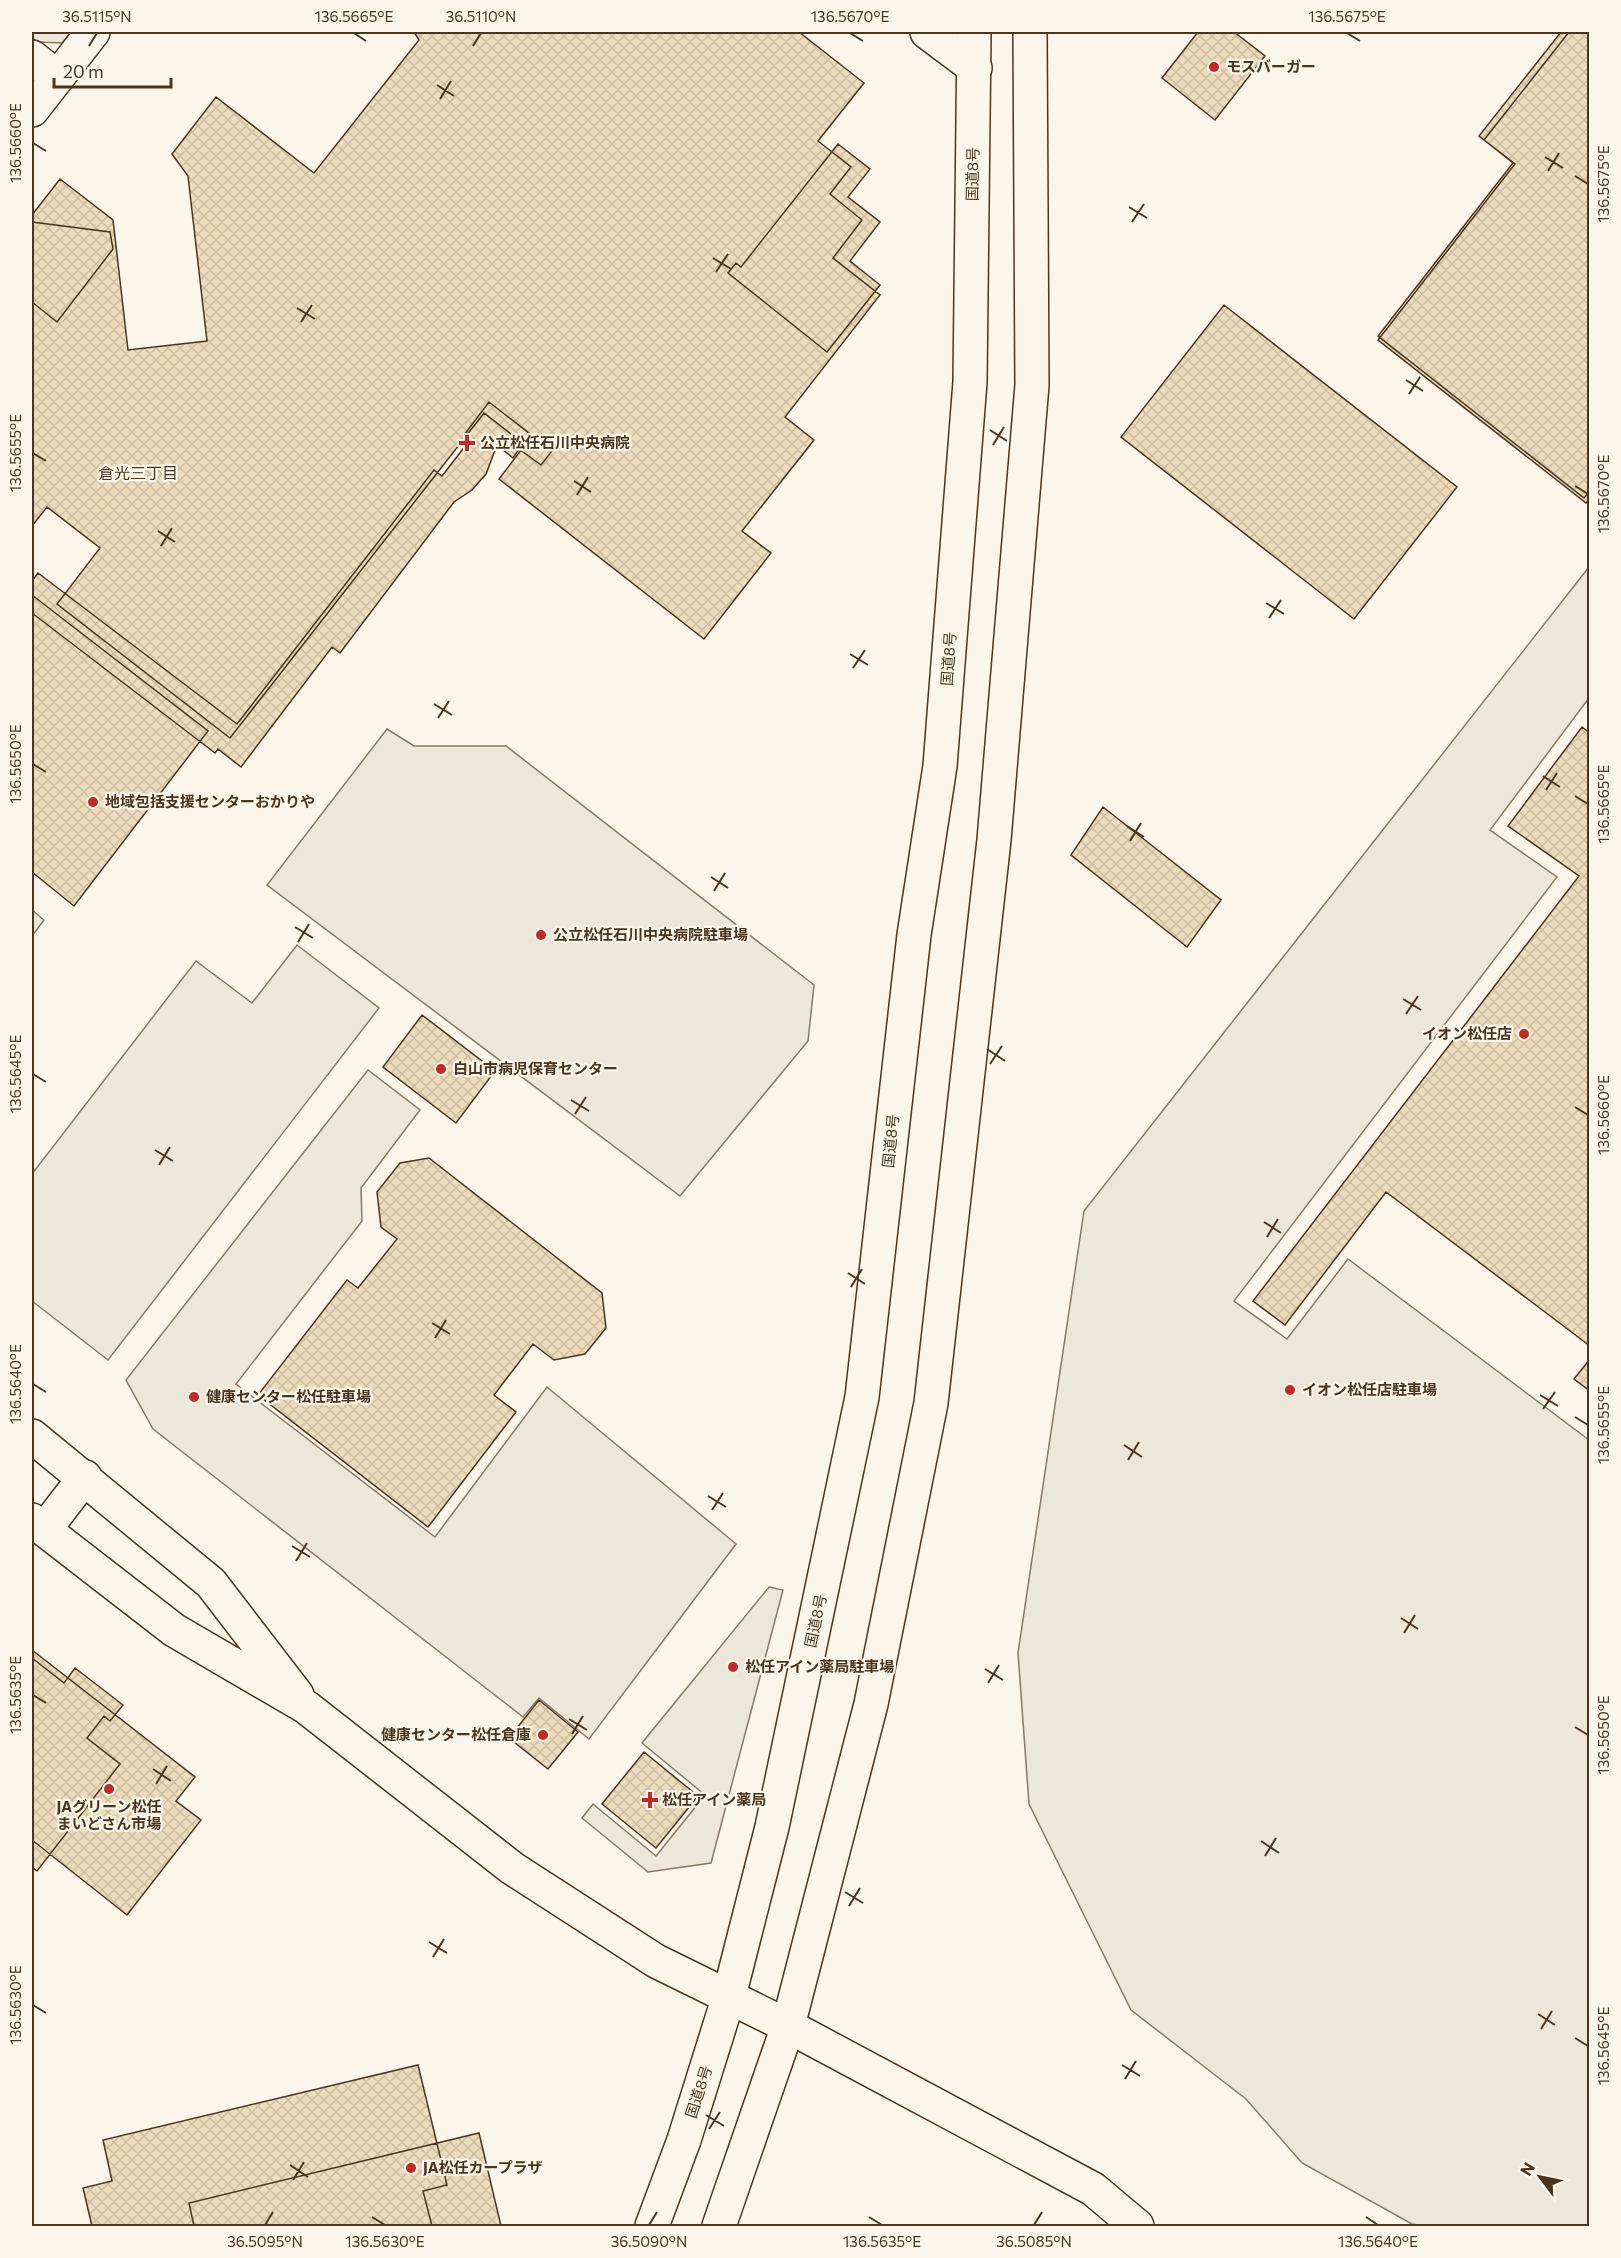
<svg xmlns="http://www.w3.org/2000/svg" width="1621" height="2258" viewBox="0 0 1621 2258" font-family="Commissioner,'Noto Sans JP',sans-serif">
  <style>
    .parking { fill: #ede7d9; stroke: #887966; stroke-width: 1.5 }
    .building { fill: url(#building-cross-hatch); stroke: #4a3520; stroke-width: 1.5 }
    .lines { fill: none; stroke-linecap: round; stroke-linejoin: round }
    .street-casing { stroke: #4a3520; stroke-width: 36 }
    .secondary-casing { stroke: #4a3520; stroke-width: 36 }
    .highway-casing { stroke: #4a3520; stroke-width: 36 }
    .street { stroke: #fbf6e9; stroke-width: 33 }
    .secondary { stroke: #fbf6e9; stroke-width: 33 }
    .highway { stroke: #fbf6e9; stroke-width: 33 }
    .ticks { fill: none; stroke: #4a3520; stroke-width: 2 }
    .poi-dot { fill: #c62828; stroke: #fbf6e9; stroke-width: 2 }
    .labels { text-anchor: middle; stroke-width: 4.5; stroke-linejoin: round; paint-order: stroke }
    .poi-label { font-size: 15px; font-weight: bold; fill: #4a3520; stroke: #fbf6e9; text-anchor: start }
    .street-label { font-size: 15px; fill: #4a3520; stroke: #fbf6e9 }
    .neighbourhood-label { font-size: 16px; fill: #4a3520; stroke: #fbf6e9 }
    .neatline { fill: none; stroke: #4a3520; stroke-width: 2 }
    .ticks-label { font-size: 15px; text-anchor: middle; fill: #4a3520 }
  </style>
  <defs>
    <pattern id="building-cross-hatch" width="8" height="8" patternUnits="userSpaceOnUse" patternTransform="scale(1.5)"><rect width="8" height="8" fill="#ecdcbc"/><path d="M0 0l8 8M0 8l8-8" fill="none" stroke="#ccbda1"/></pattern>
  </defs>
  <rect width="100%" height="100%" fill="#fbf6e9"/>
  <path class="parking" d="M32 32H71L62 43 37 42 32 37Z
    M1589 567V698L1490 830 1557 877 1234 1301 1287 1339 1348 1259 1589 1440V2226H1425L1412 2224 1302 2163 1246 2099 1131 2010 1029 1804 1018 1653 1084 1211Z
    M387 729 414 746H506L814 985 808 1041 680 1196 267 885Z
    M32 910 44 920 32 936Z
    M297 945 379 1008 108 1360 32 1301V1174L196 961 252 1003Z
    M368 1070 420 1110 361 1188 362 1221 236 1384 435 1537 547 1387 736 1544 589 1739 539 1698 523 1717 153 1429 126 1380Z
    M769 1587 783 1590 711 1863 648 1872 582 1818 593 1804 656 1856 705 1795 642 1743Z"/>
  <path class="building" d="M414 32H799L864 83 818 141 851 167 830 194 862 220 833 258 880 295 785 417 814 440 742 531 771 553 704 639 499 479 525 445 484 413 230 738 57 604 100 548 47 507 32 526V215L60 179 113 220 128 350 207 341 188 176 172 154 216 97 314 173 419 40Z
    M1198 32H1234L1265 56 1215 120 1162 78Z
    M1561 32H1590V499L1586 503 1378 340 1515 164 1479 136Z
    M1569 32H1590V491L1584 498 1378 336 1513 163 1484 140Z
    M838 144 870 169 848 197 880 222 850 261 880 285 827 352 728 273 736 263 741 267Z
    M838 144 870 169 848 197 880 222 850 261 880 285 827 352 728 273 736 263 741 267Z
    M32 222 110 232 113 249 57 322 32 302Z
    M1224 305 1457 487 1354 619 1121 437Z
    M489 402 552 451 541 465 519 449 513 458 497 445 486 474 472 490 454 502 340 653 332 647 241 767 218 749 215 753 32 613V581L38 573 237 724 434 470 442 476 470 440 464 435Z
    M32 595 208 731 74 906 32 872Z
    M1582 727 1590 733V1346L1386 1192 1285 1325 1253 1301 1579 876 1508 826Z
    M1103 807 1221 900 1187 947 1071 855Z
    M422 1015 495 1071 456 1123 383 1067Z
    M429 1158 602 1293 606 1328 585 1354 554 1360 533 1344 494 1395 516 1412 428 1527 258 1395 347 1280 358 1288 397 1239 381 1227 377 1192 400 1163Z
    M1590 1359V1391L1574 1379Z
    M32 1650 195 1777 176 1801 201 1820 127 1915 32 1840Z
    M32 1658 64 1683 75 1668 123 1705 110 1721 104 1716 87 1738 120 1764 37 1871 32 1867Z
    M539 1700 578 1732 548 1769 509 1738Z
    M644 1752 698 1796 656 1848 602 1804Z
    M418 2065 447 2185 423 2191 432 2226H92L83 2188 112 2181 103 2140Z
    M479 2133 501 2226H194L189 2203Z"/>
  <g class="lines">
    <g class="street-casing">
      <path id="street" d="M927 32 975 68
        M32 57 57 77
        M32 110 93 32
        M45 1529 85 1477"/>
    </g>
    <g class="secondary-casing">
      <path id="secondary" d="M32 1436 211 1583 297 1695
        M32 1520 174 1630 306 1707 512 1868 656 1961 788 2026 1093 2189 1137 2226"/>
    </g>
    <g class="highway-casing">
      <path id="highway" d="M652 2226 684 2140 729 1996 772 1827 862 1397 914 935 940 766 970 382 974 32
        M719 2226 788 2026 871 1704 931 1403 994 840 1032 385 1030 32"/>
    </g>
    <use href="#street" class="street"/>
    <use href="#secondary" class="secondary"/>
    <use href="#highway" class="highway"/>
  </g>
  <path class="ticks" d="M354 33 366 41M850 33 863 41M1347 33 1360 41M89 46 97 33M473 46 481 33M437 85 454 96M440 99 451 81M33 143 46 151M1545 157 1563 168M1548 171 1559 153M1575 176 1588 184M1129 207 1147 218M1132 222 1144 204M713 258 731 269M716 272 728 254M297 308 315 319M301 322 312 305M1406 380 1423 391M1409 394 1420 377M990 430 1007 441M993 445 1004 427M33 453 46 461M574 481 591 492M1575 486 1588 494M577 495 588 477M158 531 175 542M161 546 172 528M1266 603 1284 614M1269 618 1281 600M850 654 868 665M853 668 865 650M434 704 452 715M438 718 449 701M33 764 46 772M1543 776 1560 787M1546 790 1557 773M1575 796 1588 804M1127 826 1144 837M1130 841 1141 823M711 877 728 888M714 891 725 873M295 927 313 938M298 942 309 924M1403 999 1421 1010M1406 1014 1418 996M987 1049 1005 1061M990 1064 1002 1046M33 1074 46 1082M571 1100 589 1111M1575 1107 1588 1115M575 1114 586 1097M155 1150 173 1161M159 1165 170 1147M1264 1222 1281 1233M1267 1237 1278 1219M848 1273 865 1284M851 1287 862 1269M432 1323 450 1334M435 1338 446 1320M33 1384 46 1392M1540 1395 1558 1406M1543 1409 1555 1392M1575 1417 1588 1425M1124 1445 1142 1457M1128 1460 1139 1442M708 1496 726 1507M712 1510 723 1493M292 1546 310 1557M296 1561 307 1543M1401 1618 1418 1629M1404 1633 1415 1615M985 1669 1003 1680M988 1683 999 1665M33 1695 46 1703M569 1719 587 1730M1575 1727 1588 1735M572 1734 583 1716M153 1769 171 1781M156 1784 167 1766M1261 1841 1279 1853M1265 1856 1276 1838M845 1892 863 1903M849 1906 860 1888M429 1942 447 1953M433 1957 444 1939M33 2005 46 2013M1538 2014 1555 2025M1541 2029 1552 2011M1575 2038 1588 2046M1122 2065 1140 2076M1125 2079 1136 2061M706 2115 724 2126M709 2129 720 2112M290 2165 308 2177M293 2180 304 2162M372 2217 385 2225M869 2217 882 2225M1366 2217 1378 2225M265 2225 273 2212M649 2225 657 2212M1034 2225 1042 2212"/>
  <g class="poi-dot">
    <circle cx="1214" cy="67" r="6"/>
    <path d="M464 434h6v6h6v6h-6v6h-6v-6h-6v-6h6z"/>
    <circle cx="93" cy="802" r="6"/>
    <circle cx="541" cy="935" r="6"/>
    <circle cx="1524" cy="1034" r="6"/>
    <circle cx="441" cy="1069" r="6"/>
    <circle cx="1290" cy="1390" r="6"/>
    <circle cx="194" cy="1397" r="6"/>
    <circle cx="733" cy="1667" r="6"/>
    <circle cx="543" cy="1735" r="6"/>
    <circle cx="109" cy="1789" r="6"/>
    <path d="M647 1791h6v6h6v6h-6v6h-6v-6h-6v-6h6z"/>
    <circle cx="411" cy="2168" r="6"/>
  </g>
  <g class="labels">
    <g class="poi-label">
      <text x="1226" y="72">モスバーガー</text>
      <text x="480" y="448">公立松任石川中央病院</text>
      <text x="105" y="807">地域包括支援センターおかりや</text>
      <text x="553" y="940">公立松任石川中央病院駐車場</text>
      <text x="1512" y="1039" text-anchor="end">イオン松任店</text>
      <text x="453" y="1074">白山市病児保育センター</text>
      <text x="1302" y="1395">イオン松任店駐車場</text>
      <text x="206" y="1402">健康センター松任駐車場</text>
      <text x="745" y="1672">松任アイン薬局駐車場</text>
      <text x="531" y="1740" text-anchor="end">健康センター松任倉庫</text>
      <text x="662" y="1805">松任アイン薬局</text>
      <text x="109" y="1812" text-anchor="middle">JAグリーン松任<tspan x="109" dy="17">まいどさん市場</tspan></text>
      <text x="423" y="2173">JA松任カープラザ</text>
    </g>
    <g class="street-label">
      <text transform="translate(973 174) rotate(-89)" y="5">国道8号</text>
      <text transform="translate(949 659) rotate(-86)" y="5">国道8号</text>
      <text transform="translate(891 1141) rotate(-84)" y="5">国道8号</text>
      <text transform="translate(816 1621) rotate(-78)" y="5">国道8号</text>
      <text transform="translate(699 2092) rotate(-72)" y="5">国道8号</text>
    </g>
    <g class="neighbourhood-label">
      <text x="138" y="479">倉光三丁目</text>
    </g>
  </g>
  <rect width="1621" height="2258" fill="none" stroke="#fbf6e9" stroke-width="66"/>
  <g transform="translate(1540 2177) rotate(302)" stroke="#fbf6e9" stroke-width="4.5" paint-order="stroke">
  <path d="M0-4.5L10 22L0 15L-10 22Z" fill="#4a3520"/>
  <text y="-9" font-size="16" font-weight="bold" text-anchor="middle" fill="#4a3520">N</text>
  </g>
  <path d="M54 78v9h117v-9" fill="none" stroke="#4a3520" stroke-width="3"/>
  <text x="63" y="78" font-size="18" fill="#4a3520" stroke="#fbf6e9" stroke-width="4.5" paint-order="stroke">20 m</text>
  <rect x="33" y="33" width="1555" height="2192" class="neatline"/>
  <g class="ticks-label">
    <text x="97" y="22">36.5115°N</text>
    <text x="354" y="22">136.5665°E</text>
    <text x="481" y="22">36.5110°N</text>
    <text x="850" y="22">136.5670°E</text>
    <text x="1347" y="22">136.5675°E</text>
    <text transform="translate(16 143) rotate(-90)" y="5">136.5660°E</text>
    <text transform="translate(1604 184) rotate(-90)" y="5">136.5675°E</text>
    <text transform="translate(16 453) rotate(-90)" y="5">136.5655°E</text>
    <text transform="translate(1604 494) rotate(-90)" y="5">136.5670°E</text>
    <text transform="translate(16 764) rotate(-90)" y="5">136.5650°E</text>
    <text transform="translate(1604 804) rotate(-90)" y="5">136.5665°E</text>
    <text transform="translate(16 1074) rotate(-90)" y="5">136.5645°E</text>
    <text transform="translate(1604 1115) rotate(-90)" y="5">136.5660°E</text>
    <text transform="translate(16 1384) rotate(-90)" y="5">136.5640°E</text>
    <text transform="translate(1604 1425) rotate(-90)" y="5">136.5655°E</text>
    <text transform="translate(16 1695) rotate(-90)" y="5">136.5635°E</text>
    <text transform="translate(1604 1735) rotate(-90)" y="5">136.5650°E</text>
    <text transform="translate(16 2005) rotate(-90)" y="5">136.5630°E</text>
    <text transform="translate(1604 2046) rotate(-90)" y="5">136.5645°E</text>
    <text x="265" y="2247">36.5095°N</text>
    <text x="385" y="2247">136.5630°E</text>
    <text x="649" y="2247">36.5090°N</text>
    <text x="882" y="2247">136.5635°E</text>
    <text x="1034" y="2247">36.5085°N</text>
    <text x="1378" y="2247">136.5640°E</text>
  </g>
</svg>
